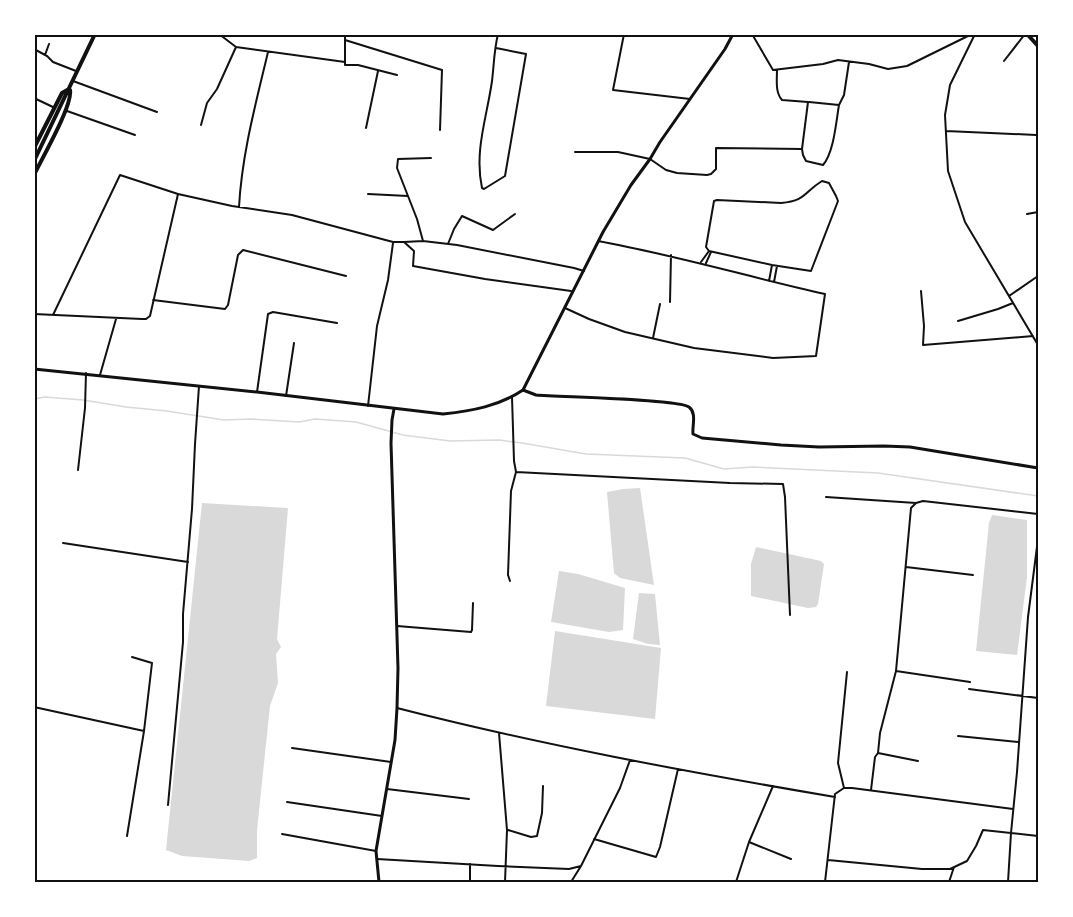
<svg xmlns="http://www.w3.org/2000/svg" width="1073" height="917" viewBox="0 0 1073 917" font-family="Barlow,sans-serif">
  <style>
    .water { fill: #d9d9d9 }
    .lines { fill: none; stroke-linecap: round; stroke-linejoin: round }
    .stream { stroke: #d9d9d9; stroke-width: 1.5 }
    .minor { stroke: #111; stroke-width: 2 }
    .tertiary { stroke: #111; stroke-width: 3 }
    .secondary { stroke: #111; stroke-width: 3 }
    .primary { stroke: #111; stroke-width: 4 }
    .neatline { fill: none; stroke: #111; stroke-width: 2 }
  </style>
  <rect width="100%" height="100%" fill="#fff"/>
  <path class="water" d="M640 488 654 585 620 578 614 573 607 492 623 489Z
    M202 503 288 508 277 639 281 647 276 654 278 683 270 706 257 830V858L249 861 182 856 166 850Z
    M992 515 1027 520V577L1017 655 976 651 989 523Z
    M756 547 821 561 824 564 818 604 816 607 808 608 751 596V564Z
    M559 571 578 574 625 588 623 630 609 632 551 622Z
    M639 593 655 594 660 645 648 644 633 639Z
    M555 631 661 648 655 719 546 706Z"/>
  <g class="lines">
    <path class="stream" d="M34 399 45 397 83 400 126 407 167 411 224 420 251 419 299 422 315 419 356 422 403 435 450 441 499 440 522 443 586 454 685 458 724 469 753 467 878 473 1038 496"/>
    <path class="minor" d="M219 34 236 47 345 62
      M345 34V65H358L397 75
      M624 34 613 90 690 99
      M752 34 773 70 823 64 838 60 869 64 888 69 907 66 972 34
      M975 34 950 85 945 115 948 171 965 222 1038 345
      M34 39 36 35
      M345 40 442 70 440 130
      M496 48 526 54 505 176 484 189 482 188C474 151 487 117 492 81 494 65 494 50 498 34
      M34 49 47 56 53 62 76 71
      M45 55 49 44
      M1004 61 1025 34
      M73 81 157 112
      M34 98 55 108
      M809 102 839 105 844 95 849 62
      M67 111 135 135
      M201 125 207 103 217 89 236 47
      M366 128 378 71
      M946 131 1036 135
      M802 149 803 155 806 161 823 165C834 152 836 122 839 105
      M575 152H618L650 159 666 170 677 173 707 175 711 174 716 169V148L802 149 808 102 782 100C775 92 777 80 777 70
      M368 194 408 196
      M239 207C242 153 256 103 268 52
      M1027 214 1038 212
      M423 241 417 219 397 168 398 159 431 158
      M404 242 423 241 457 245 574 268 584 271
      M448 244 454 229 462 216 493 230 515 214
      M701 262 709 251 706 247 714 201 717 200 781 203C806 201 804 192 822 181L829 183 836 196 838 201 811 271 772 265 709 251
      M706 263 711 252
      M769 281 772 265
      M774 282 777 266
      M921 291 924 326 923 345 1033 336
      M1009 296 1038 276
      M153 300 225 309 228 305 238 255 243 250 346 276
      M670 302 671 255
      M565 308 589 319 625 332 694 348 773 358 816 356 825 294C749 277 675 255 598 241
      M34 314 142 319H146L150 316 178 194 232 206 292 215 393 242H404L414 251 413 266 485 279 571 291
      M53 315 120 175 178 194
      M958 321 998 309 1013 303
      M653 338 660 304
      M100 375 116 319
      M257 392 268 314 273 312 337 323
      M286 396 294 343
      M512 397 514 461 516 472 730 483 783 484 785 497 790 615
      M368 406 377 326 388 280 393 243
      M78 470 85 408 86 373
      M826 497 916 503
      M63 543 188 562
      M906 567 973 575
      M510 581 508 575 511 491 516 472
      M397 626 471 632 472 630 473 603
      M970 682 896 671 911 508 916 503 923 501 1038 514
      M969 689 1038 698
      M34 707 144 731 152 663 132 657
      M397 708C541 745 688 772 835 797
      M499 733 507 830 505 882
      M958 736 1019 742
      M292 748 391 762
      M878 753 880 733 896 671
      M844 788 838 763 847 672
      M387 789 469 799
      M871 790 875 757 878 753 918 761
      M287 802 382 816
      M168 805 183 642V614L192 509 195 444 199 386
      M508 830 531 837 537 836 542 813 543 786
      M282 834 376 851
      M127 836 144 731
      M594 839 656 857 660 847 678 769
      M749 842 791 859
      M377 859 498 866 569 869 581 866 620 788 630 760
      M828 860 922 869H950L967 861 976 846 983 830 1038 836
      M470 882V864
      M571 882 581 866
      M736 882 749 842 773 786
      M825 882 835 794 844 788H852L1013 809
      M949 882 954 867
      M1008 882 1011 833 1017 772 1028 617 1038 539"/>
    <path class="tertiary" d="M523 390 536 395C558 397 679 399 689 407 697 413 692 426 693 434L702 438 781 445 819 447 884 446 910 447 1038 468
      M379 882 376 851 395 740 397 708 398 668 391 443 392 420 394 409"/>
    <path class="secondary" d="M34 369 257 392 443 414C472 411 499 406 523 390L603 232 631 185 650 159 660 142 725 49 733 34"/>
    <path class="primary" d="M1027 34 1038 46
      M1037 34 1038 36
      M34 148 62 93 69 89
      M34 161 95 34
      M34 175C42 158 73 105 70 90"/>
  </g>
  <rect width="1073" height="917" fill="none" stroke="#ffffff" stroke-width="72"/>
  <rect x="36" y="36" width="1001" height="845" class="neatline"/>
</svg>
